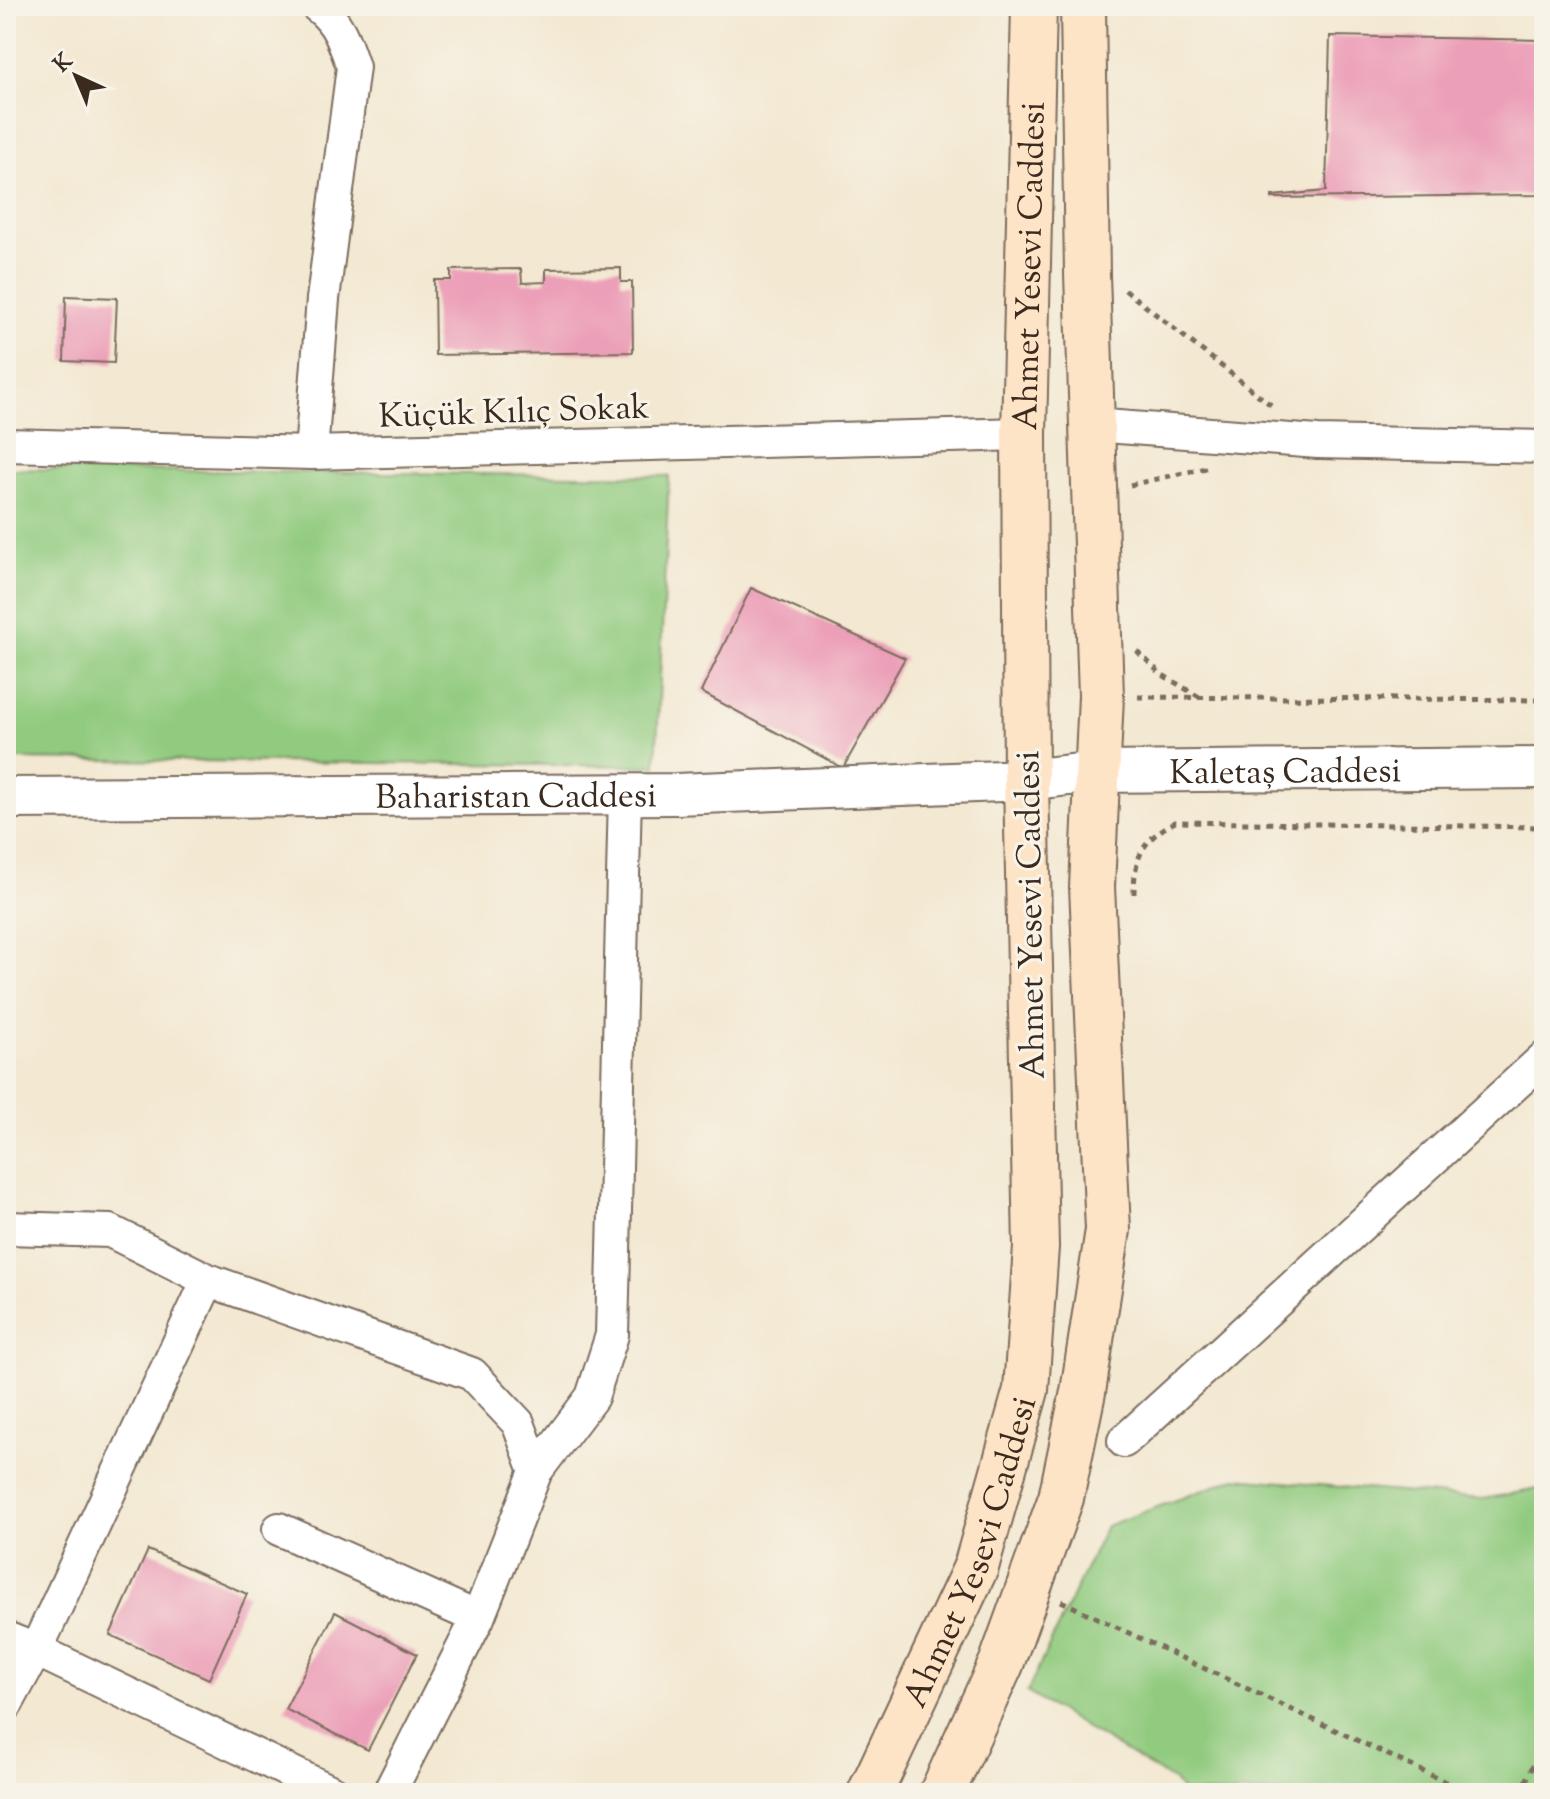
<svg xmlns="http://www.w3.org/2000/svg" width="1550" height="1799" viewBox="0 0 1550 1799" font-family="'Sorts Mill Goudy',serif">
  <style>
    .green { fill: #91cb7f; stroke: #667a4e; stroke-width: 2 }
    .building { fill: #ec9fb8 }
    .lines { fill: none; stroke-linecap: round; stroke-linejoin: round }
    .minor-casing { stroke: #7b6c5d; stroke-width: 36 }
    .tertiary-casing { stroke: #7b6c5d; stroke-width: 44 }
    .secondary-casing { stroke: #7b6c5d; stroke-width: 48 }
    .path { stroke: #7b6c5d; stroke-width: 5; stroke-dasharray: 6 6; stroke-linecap: butt }
    .minor { stroke: #fff; stroke-width: 32 }
    .tertiary { stroke: #fff; stroke-width: 40 }
    .secondary { stroke: #fee4c6; stroke-width: 44 }
    .labels { text-anchor: middle; stroke-width: 6; stroke-linejoin: round; paint-order: stroke }
    .street-label { font-size: 34px; fill: #3b2a1e; stroke: #f7f3e8 }
  </style>
  <rect width="100%" height="100%" fill="#f7f3e8"/>
  <filter id="ink" filterUnits="userSpaceOnUse"><feTurbulence type="fractalNoise" baseFrequency=".0125" numOctaves="2"/><feDisplacementMap in="SourceGraphic" scale="16" xChannelSelector="R" yChannelSelector="G"/><feConvolveMatrix kernelMatrix="1 2 1 2 8 2 1 2 1" color-interpolation-filters="sRGB"/></filter>
  <filter id="wash" filterUnits="userSpaceOnUse"><feTurbulence type="fractalNoise" baseFrequency=".006" numOctaves="4" result="noise"/><feDisplacementMap in="SourceGraphic" scale="32" xChannelSelector="R" yChannelSelector="G"/><feGaussianBlur stdDeviation="1.8" result="paint"/><feColorMatrix in="noise" values="0 0 0 0 0 0 0 0 0 0 0 0 0 0 0 0 0 1.4 0 .05"/><feComposite in="paint" operator="in"/></filter>
  <g filter="url(#wash)">
    <rect width="100%" height="100%" fill="#f3e8d1"/>
    <path class="green" d="M6 469 669 476 656 766 6 759Z
      M1236 1478 1483 1499 1544 1488V1793H1184L1174 1781 1027 1692 1106 1526Z"/>
    <g id="blocks">
      <path class="building" d="M1330 36 1544 40V195L1272 198V196L1326 191Z
        M621 268V282H632L633 352 435 355 434 280H451V270L521 269 522 283 546 282V269Z
        M66 296 117 298 114 363 64 361Z
        M751 588 905 658 843 768 701 692Z
        M148 1550 247 1594 209 1679 110 1635Z
        M335 1612 417 1654 368 1750 285 1709Z"/>
    </g>
  </g>
  <g filter="url(#ink)">
    <use href="#blocks" fill-opacity="0" stroke="#7b6c5d" stroke-width="2"/>
    <g class="lines">
      <g class="minor-casing">
        <path id="minor" d="M1092 425 1318 442 1544 447
          M6 445 311 453 1024 434
          M311 453 323 299 353 67C345 43 338 21 317 6
          M6 1228 110 1231 208 1280
          M1124 1441 1544 1058
          M536 1471 592 1397 612 1335 625 793
          M279 1529 478 1618
          M6 1638 36 1650 334 1793
          M6 1705 36 1650 208 1280 472 1374 518 1423 536 1471 478 1618 389 1793"/>
      </g>
      <g class="tertiary-casing">
        <g id="tertiary">
          <path id="s1" d="M6 798 676 794 1026 780 1096 772 1544 768"/>
        </g>
      </g>
      <g class="secondary-casing">
        <g id="secondary">
          <path id="s2" d="M870 1793 976 1567 1026 1390 1036 1247 1026 780 1024 434 1034 6"/>
          <path d="M942 1793 1001 1664 1061 1498 1083 1392 1108 1230 1092 887 1101 696 1087 274 1083 6"/>
        </g>
      </g>
      <path class="path" d="M1125 290 1271 405
        M1130 485 1206 468
        M1137 651 1161 674 1201 698
        M1138 697 1544 700
        M1134 894C1134 858 1142 839 1175 822L1544 827
        M1061 1601 1469 1793
        M1521 1793 1544 1740"/>
      <use href="#minor" class="minor"/>
      <use href="#tertiary" class="tertiary"/>
      <use href="#secondary" class="secondary"/>
    </g>
  </g>
  <g class="labels">
    <g class="street-label">
      <text dy="12" stroke="none"><textPath href="#s2" startOffset="1558">Ahmet Yesevi Caddesi</textPath></text>
      <text transform="translate(514 410) rotate(-2)" y="12">Küçük Kılıç Sokak</text>
      <text dy="12" stroke="none"><textPath href="#s1" startOffset="1280">Kaletaş Caddesi</textPath></text>
      <text dy="12" stroke="none"><textPath href="#s1" startOffset="510">Baharistan Caddesi</textPath></text>
      <text transform="translate(1029 915) rotate(-91)" y="12">Ahmet Yesevi Caddesi</text>
      <text dy="12" stroke="none"><textPath href="#s2" startOffset="262">Ahmet Yesevi Caddesi</textPath></text>
    </g>
  </g>
  <rect width="1550" height="1799" fill="none" stroke="#f7f3e8" stroke-width="32"/>
  <g transform="translate(76 76) rotate(316)" stroke="#f7f3e8" stroke-width="6" paint-order="stroke">
  <path d="M0-6L14 30L0 20L-14 30Z" fill="#3b2a1e"/>
  <text y="-12" font-size="22" font-weight="bold" text-anchor="middle" fill="#3b2a1e">K</text>
  </g>
</svg>
